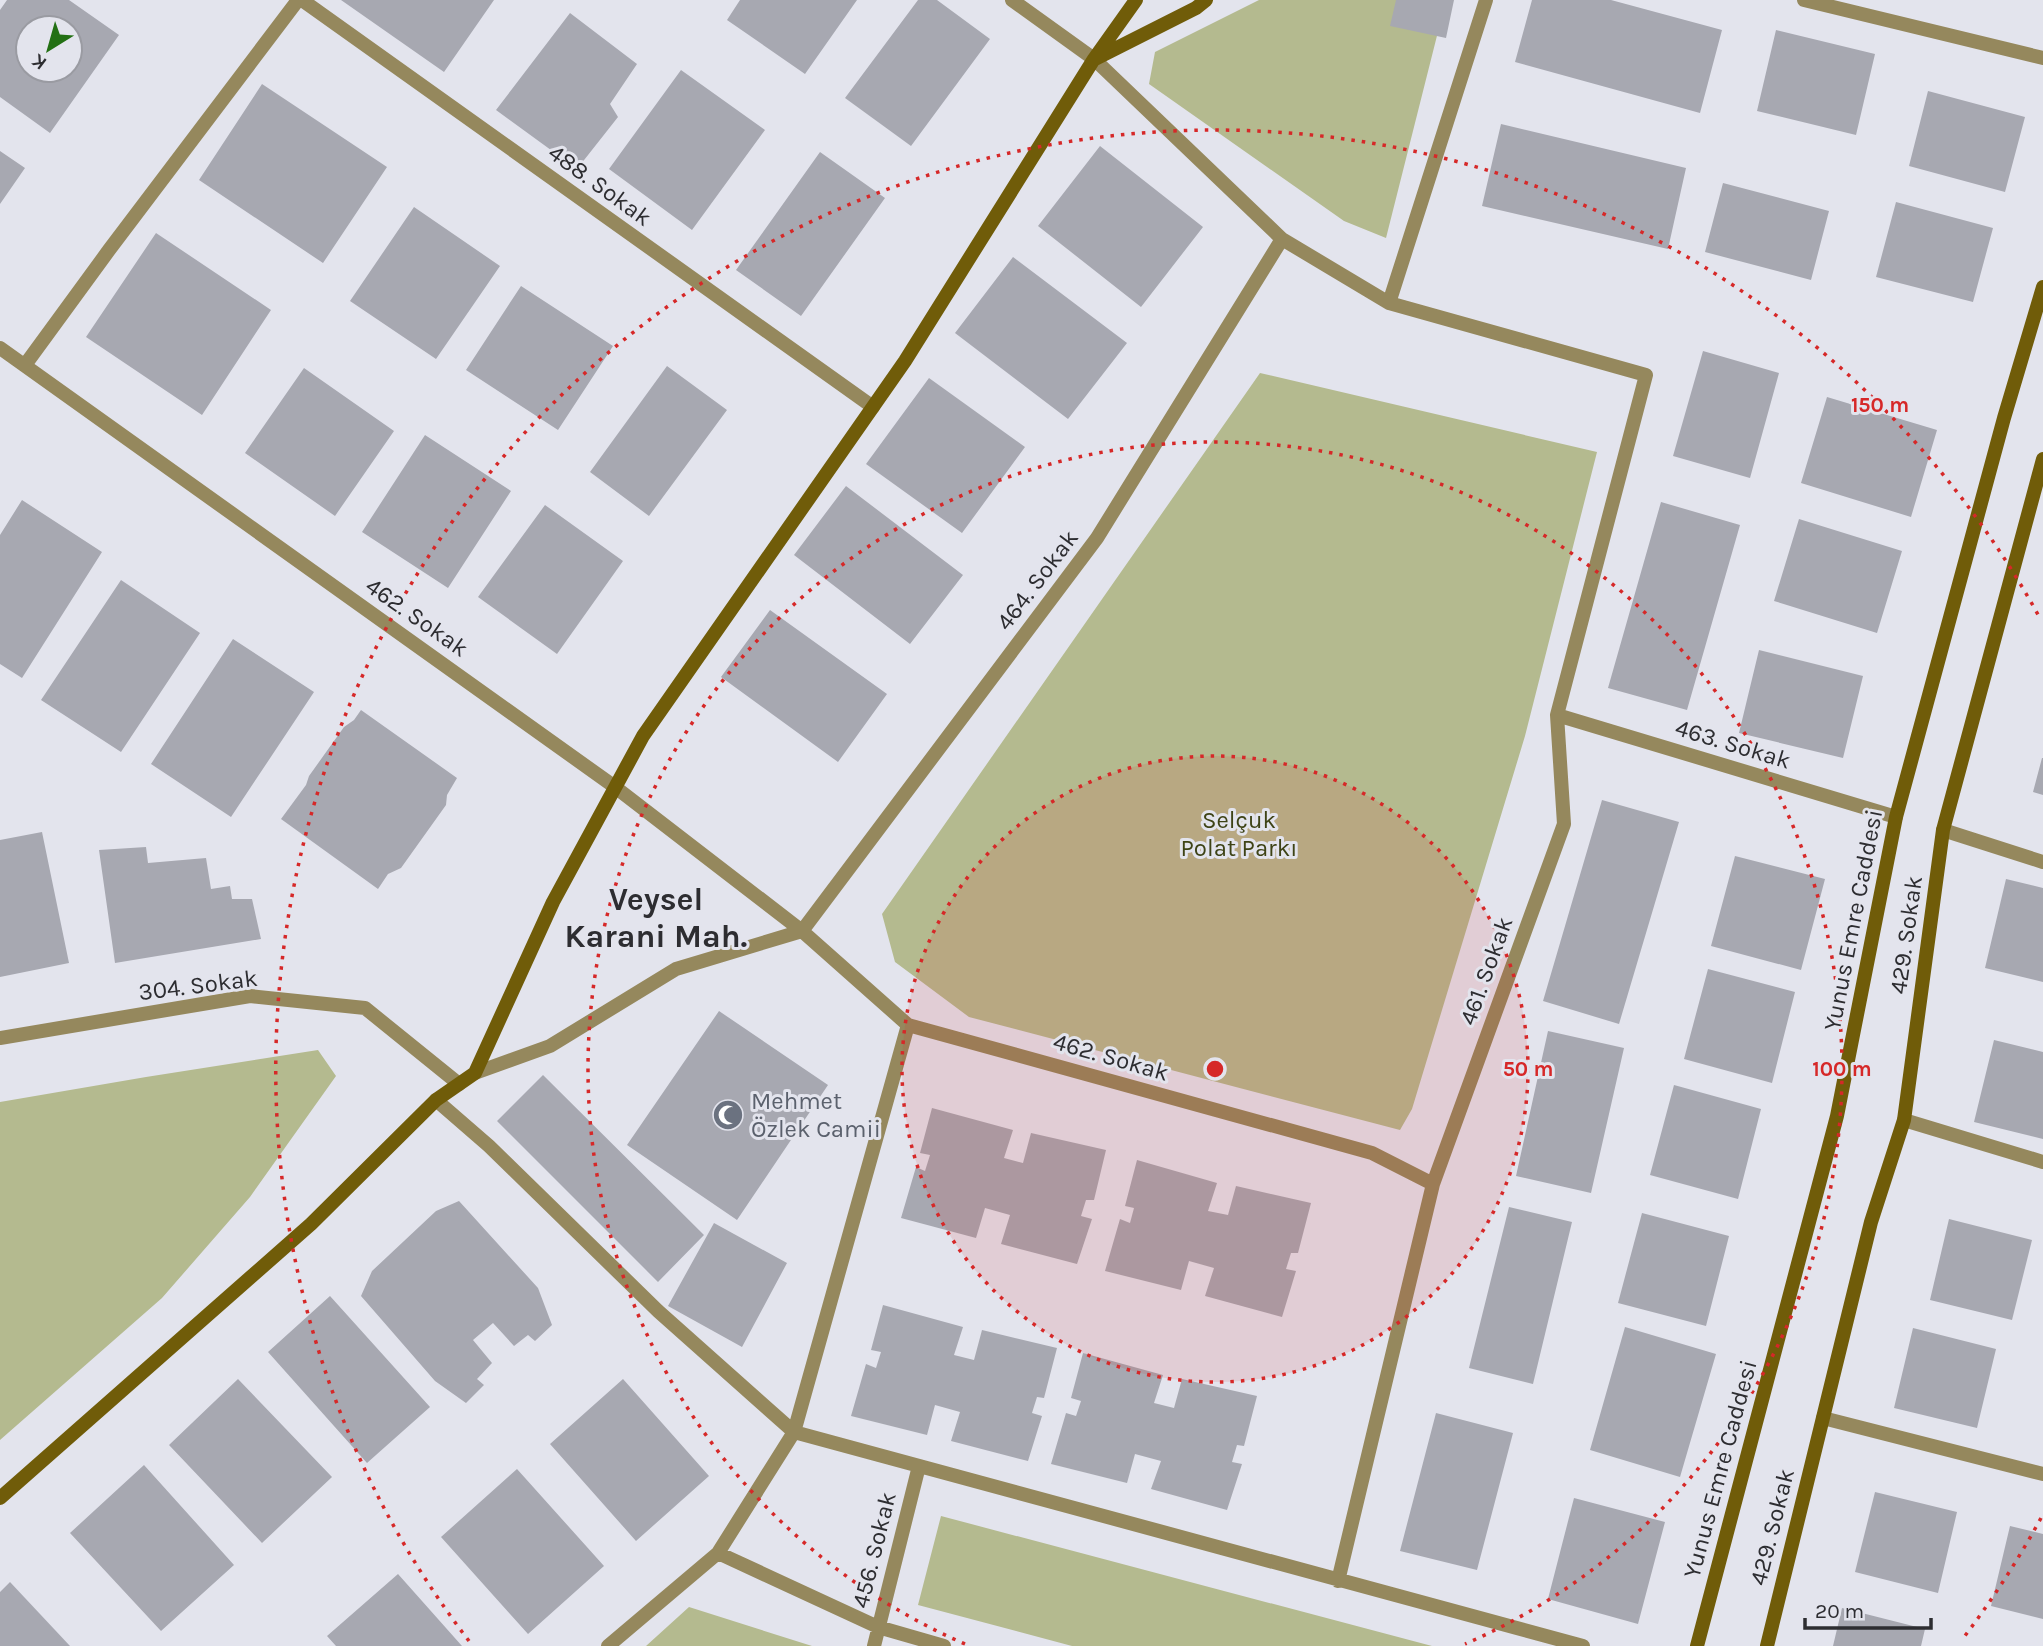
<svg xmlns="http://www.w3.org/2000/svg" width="2043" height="1646" viewBox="0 0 2043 1646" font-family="Karla,sans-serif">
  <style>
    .green { fill: #b4ba8f }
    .building { fill: #a7a8b1; fill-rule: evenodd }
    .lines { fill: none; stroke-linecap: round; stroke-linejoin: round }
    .street { stroke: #95885d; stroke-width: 14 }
    .secondary { stroke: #705c09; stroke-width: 14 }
    .ring { fill: none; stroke: #d62828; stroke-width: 3.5; stroke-dasharray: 3.5 7 }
    .labels { text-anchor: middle; stroke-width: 6; stroke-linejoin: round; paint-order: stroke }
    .street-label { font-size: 24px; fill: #2d2d31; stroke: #e3e4ed }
    .park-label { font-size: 24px; fill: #3e4316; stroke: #e3e4ed }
    .worship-label { font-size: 24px; fill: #5b616d; stroke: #e3e4ed; text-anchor: start }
    .district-label { font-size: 32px; font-weight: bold; fill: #2d2d31; stroke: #e3e4ed }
    .centre { fill: #d62828; stroke: #e3e4ed; stroke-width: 3.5 }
    .ring-label { font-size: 21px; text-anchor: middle; font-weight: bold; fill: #d62828; stroke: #e3e4ed; stroke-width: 6; stroke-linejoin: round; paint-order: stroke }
  </style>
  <rect width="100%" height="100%" fill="#e3e4ed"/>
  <path class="green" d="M1259 0H1446L1386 238 1344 221 1149 84 1155 52Z
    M1260 373 1597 452 1525 736 1412 1109 1400 1130 969 1017 895 962 882 914Z
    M318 1050 336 1076 250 1197 162 1298 0 1440V1102L146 1077Z
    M941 1516 1432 1646H1072L918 1605Z
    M689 1607 812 1646H646Z"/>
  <path class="building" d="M7 0H69L119 35 50 133 0 97V10ZM28 28H70V70H28Z
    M341 0H494L444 72Z
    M740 0H857L805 74 727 20Z
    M918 0H937L990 39 911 146 845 98Z
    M1396 0H1454L1446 38 1390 26Z
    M1532 0H1611L1722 30 1700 113 1515 62Z
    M570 13 637 64 610 104 618 117 577 169 496 110Z
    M1776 30 1875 54 1856 135 1757 111Z
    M681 70 765 130 692 230 609 169Z
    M262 84 387 167 323 263 199 180Z
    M1928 91 2025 117 2005 192 1909 166Z
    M1501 124 1686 168 1668 249 1482 206Z
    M1100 146 1203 227 1141 307 1038 226Z
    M0 151 25 168 0 204Z
    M820 152 885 198 801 316 736 270Z
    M1723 183 1829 211 1811 280 1705 252Z
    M1896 202 1993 228 1973 302 1876 277Z
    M414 207 500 266 436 359 350 301Z
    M156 233 271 310 202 415 86 337Z
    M1013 257 1127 343 1068 419 955 333Z
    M521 286 613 346 558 430 466 370Z
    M1703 351 1779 373 1750 478 1673 456Z
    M667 366 727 410 649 516 590 472Z
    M304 368 394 431 335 516 245 453Z
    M929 378 1025 447 962 533 866 464Z
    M1827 397 1937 430 1911 517 1801 483Z
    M425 435 511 491 448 588 362 532Z
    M846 486 963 575 910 644 794 555Z
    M22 500 102 552 22 678 0 664V535Z
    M1661 502 1740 525 1687 710 1608 688Z
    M545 505 623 561 557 654 478 597Z
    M1799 519 1902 551 1877 633 1774 601Z
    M121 580 200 633 121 752 41 700Z
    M770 610 887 694 838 762 721 677Z
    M233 639 314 692 231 817 151 764Z
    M1759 650 1863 676 1843 758 1739 733Z
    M361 710 457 778 447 795 446 805 401 868 388 874 378 889 281 819 306 785 309 776 344 727 354 720Z
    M2042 758H2043V795L2033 792Z
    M1602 800 1679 822 1619 1024 1543 1001Z
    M42 832 69 963 0 977V840Z
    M146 847 148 863 206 858 211 889 230 886 232 899H252L261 939 115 963 99 850Z
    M1735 856 1825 879 1801 970 1711 946Z
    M2006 879 2043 888V982L1985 968Z
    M1708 969 1795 992 1772 1083 1684 1059Z
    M719 1011 828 1085 737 1220 627 1145Z
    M1548 1031 1624 1048 1591 1193 1516 1176Z
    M1994 1040 2043 1052V1139L1974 1122Z
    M543 1075 704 1235 658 1282 497 1121Z
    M1674 1085 1761 1109 1738 1199 1650 1175Z
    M932 1108 1013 1130 1004 1158 1023 1163 1031 1133 1106 1150 1094 1200H1086L1081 1216 1092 1219 1077 1264 1001 1244 1010 1215 985 1208 976 1238 901 1218 916 1167 925 1171 930 1155 920 1153Z
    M1137 1160 1217 1183 1208 1211 1228 1215 1236 1186 1311 1203 1298 1253H1291L1286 1269 1296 1271 1282 1317 1205 1296 1214 1268 1189 1261 1181 1290 1105 1271 1120 1219 1130 1223 1134 1208 1125 1206Z
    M459 1201 538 1288 552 1325 535 1341 528 1335 514 1346 493 1323 473 1340 492 1363 477 1379 484 1385 466 1403 435 1381 361 1296 372 1271 436 1211Z
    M1509 1207 1572 1222 1533 1384 1469 1368Z
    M1642 1213 1729 1236 1706 1326 1618 1303Z
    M1949 1219 2032 1240 2012 1320 1930 1300Z
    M714 1223 787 1263 742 1347 668 1306Z
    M330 1296 430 1407 367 1463 268 1352Z
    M883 1305 963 1327 954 1355 974 1360 982 1330 1057 1348 1044 1398 1037 1397 1032 1413 1042 1416 1028 1461 951 1441 960 1412 935 1405 927 1435 851 1416 866 1364 876 1368 881 1352 871 1350Z
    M1625 1327 1716 1354 1680 1477 1590 1450Z
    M1913 1328 1996 1349 1977 1428 1894 1408Z
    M1083 1353 1163 1375 1154 1403 1174 1408 1182 1379 1257 1396 1244 1446 1237 1445 1232 1462 1242 1464 1227 1510 1151 1489 1161 1461 1135 1454 1127 1483 1051 1464 1066 1413 1076 1416 1081 1401 1071 1398Z
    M238 1379 332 1477 262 1543 169 1445Z
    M623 1379 709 1476 636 1541 550 1444Z
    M1436 1413 1513 1433 1477 1570 1400 1551Z
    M144 1465 234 1565 161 1631 70 1533Z
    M517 1469 604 1566 528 1634 441 1537Z
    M1875 1492 1957 1512 1938 1593 1855 1572Z
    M1574 1498 1665 1522 1638 1624 1548 1599Z
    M2010 1526 2043 1534V1619L1991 1606Z
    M398 1574 462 1646H336L327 1636Z
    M10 1582 70 1646H0V1592Z
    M1842 1608 1925 1629 1921 1646H1833Z"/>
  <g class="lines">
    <path class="street" d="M302 0 873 407
      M1012 0 1094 59 1282 239 1389 303 1646 375 1557 715 1564 824 1433 1184 1338 1581
      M1804 0 2043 58
      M1389 303 1486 0
      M0 348 615 787 802 931 908 1025 1372 1153 1433 1184
      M25 365 109 250 298 0
      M1557 715 1896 817
      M1943 830 2043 862
      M908 1025 794 1432 1583 1646
      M0 1038 250 996 365 1008 459 1084
      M475 1073 550 1046 676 969 802 931 1097 538 1282 239
      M436 1100 489 1146 658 1311 794 1432 718 1553 608 1646
      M1904 1120 2043 1162
      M1823 1418 2043 1474
      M718 1553 878 1627 944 1646
      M874 1646 919 1466"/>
    <path class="secondary" d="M1095 59 1196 8 1206 0
      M0 1498 311 1224 436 1100 475 1073 553 902 643 736 905 361 1094 59 1136 0
      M1697 1646 1837 1116 1896 817 2004 418 2043 287
      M1767 1646 1871 1222 1904 1120 1943 830 2043 459"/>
  </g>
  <circle cx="1215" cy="1069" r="313" fill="#d62828" fill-opacity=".12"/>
  <g class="ring">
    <circle cx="1215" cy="1069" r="313"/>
    <path d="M965 1644A627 627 0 1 1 1465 1644"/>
    <path d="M2041 1518A940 940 0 0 1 1961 1641M469 1641A940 940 0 1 1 2041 620"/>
  </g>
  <defs>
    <g id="mosque-disc" transform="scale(1.575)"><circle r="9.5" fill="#6b7280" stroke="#e3e4ed"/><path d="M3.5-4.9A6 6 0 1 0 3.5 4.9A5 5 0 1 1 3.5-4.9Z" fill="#fff"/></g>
  </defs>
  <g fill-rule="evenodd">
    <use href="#mosque-disc" x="728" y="1115"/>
  </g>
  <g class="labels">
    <g class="street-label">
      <text transform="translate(600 185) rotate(36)" y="8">488. Sokak</text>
      <text transform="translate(1037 580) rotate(-53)" y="8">464. Sokak</text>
      <text transform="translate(417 617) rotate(35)" y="8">462. Sokak</text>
      <text transform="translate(1733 744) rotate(17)" y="8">463. Sokak</text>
      <text transform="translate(1853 920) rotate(-79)" y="8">Yunus Emre Caddesi</text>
      <text transform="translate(1906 935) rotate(-82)" y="8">429. Sokak</text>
      <text transform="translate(1486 971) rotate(-70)" y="8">461. Sokak</text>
      <text transform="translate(198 985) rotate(-7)" y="8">304. Sokak</text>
      <text transform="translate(1111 1057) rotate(16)" y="8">462. Sokak</text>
      <text transform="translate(1720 1469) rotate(-75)" y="8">Yunus Emre Caddesi</text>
      <text transform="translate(1772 1527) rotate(-76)" y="8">429. Sokak</text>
      <text transform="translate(874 1550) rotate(-76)" y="8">456. Sokak</text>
    </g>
    <g class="park-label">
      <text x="1239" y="828">Selçuk<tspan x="1239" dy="28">Polat Parkı</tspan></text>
    </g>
    <g class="worship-label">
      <text x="751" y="1109">Mehmet<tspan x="751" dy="28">Özlek Camii</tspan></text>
    </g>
    <g class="district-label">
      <text x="656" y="910">Veysel<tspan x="656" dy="37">Karani Mah.</tspan></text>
    </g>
  </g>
  <circle cx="1215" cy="1069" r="10" class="centre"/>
  <g class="ring-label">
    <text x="1880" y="412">150 m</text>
    <text x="1528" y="1076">50 m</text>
    <text x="1842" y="1076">100 m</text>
  </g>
  <g transform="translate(49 49) rotate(217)"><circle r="33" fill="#e3e4ed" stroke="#9a9ba2" stroke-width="2"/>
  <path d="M0-5L12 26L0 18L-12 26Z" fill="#237014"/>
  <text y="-10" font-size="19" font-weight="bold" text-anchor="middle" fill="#2d2d31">K</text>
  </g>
  <path d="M1805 1618v10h126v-10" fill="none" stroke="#2d2d31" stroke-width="3.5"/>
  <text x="1815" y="1618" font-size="21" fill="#2d2d31" stroke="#e3e4ed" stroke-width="5" paint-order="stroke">20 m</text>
</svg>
